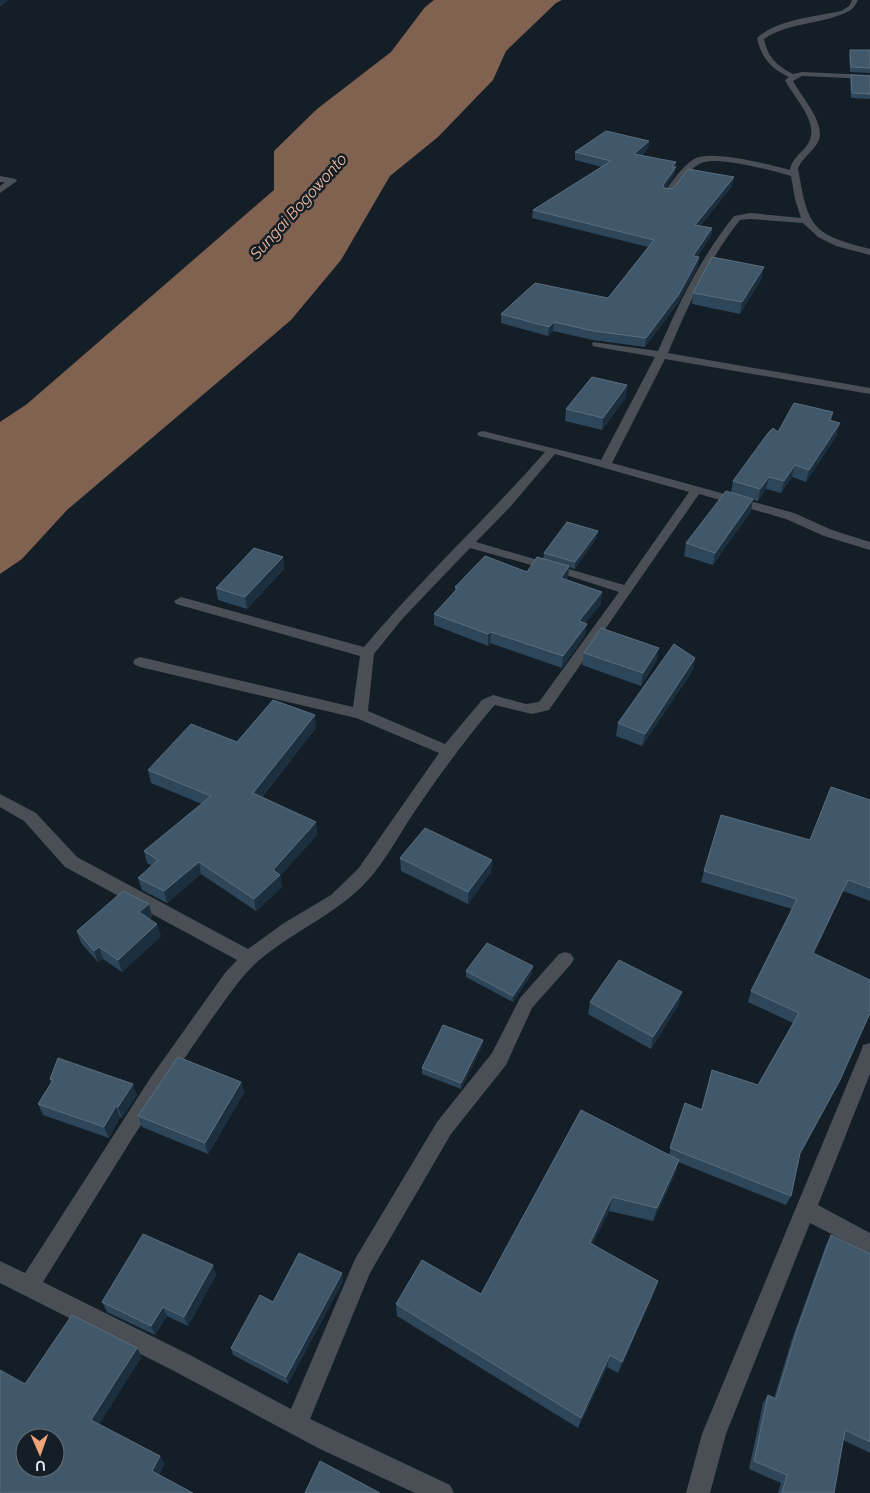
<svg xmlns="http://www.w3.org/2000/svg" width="870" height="1493" viewBox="0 0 870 1493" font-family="Raleway,sans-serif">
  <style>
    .water { fill: #816150 }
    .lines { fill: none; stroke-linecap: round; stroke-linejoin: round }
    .minor { fill: #494f54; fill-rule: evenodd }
    .wall { fill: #2e465a }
    .shaded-wall { fill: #1b2f3f }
    .building { fill: #41586a; stroke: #5a6e7f; fill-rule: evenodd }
    .labels { text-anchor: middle; stroke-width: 5; stroke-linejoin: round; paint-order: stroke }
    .far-water-label { font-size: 16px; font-style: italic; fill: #f0b798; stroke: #131e27 }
  </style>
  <rect width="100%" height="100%" fill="#131e27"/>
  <path class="water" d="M434 0H562L556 3 506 51 493 80 438 137 390 176 341 260 291 320 67 510 22 559 0 574V422L27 404 274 190V151L317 109 391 52 425 7Z"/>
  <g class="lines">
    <path class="minor" d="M852 0H858C855 6 852 11 845 13 818 25 789 22 764 39 767 56 777 66 793 74L802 72 870 75V79L802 76 793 81C801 96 825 122 819 140 814 151 803 157 798 168 808 227 811 234 870 249V255L836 246 818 237 803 223 750 219 740 220C708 260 688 306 668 353L870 388V394L665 359 612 463 794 513 832 530 870 542V550L824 536 786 519 699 494 549 710 532 714 495 705 492 708C463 743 437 778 411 817 398 837 385 861 369 879 331 922 271 938 237 984 166 1079 106 1182 43 1282L190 1355 291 1409 355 1259 437 1122 492 1053 520 998 559 954 565 952 571 954 574 959 571 964 532 1008 506 1065 451 1134 370 1273 310 1419 450 1485 454 1493H415L320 1449 174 1371 0 1283V1261L25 1273 151 1077 225 973 237 960 65 867 24 821 0 807V794L36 813 77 857 248 949 284 923 331 895 358 869 439 753 356 718 140 667 135 665 133 662 135 659 140 657 353 707 360 656 176 604 174 601 181 597 364 647C421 579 486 519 545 452L479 436 477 434 479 432 483 431 601 460 655 357 597 347 593 346 592 344 593 342 658 351C679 303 701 257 734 216L750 213 801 218 795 199 791 176C773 171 714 154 699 164 687 171 679 185 670 196L663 194C672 182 681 167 694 159 711 149 771 165 790 170 791 161 799 154 805 148 824 126 795 100 785 80L789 77C771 69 761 57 757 38 778 19 814 17 841 11L849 6ZM555 454 689 492 624 585 476 542 511 506ZM470 548 563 574 619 592 539 702 526 704 493 695 482 700 445 744 368 711 374 654 403 618Z
      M0 176 16 179 17 181 0 193V186L5 182H0Z
      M870 1043V1074L818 1205 870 1233V1254L810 1223 726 1434 710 1493H686L702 1434 861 1051 863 1045Z"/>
  </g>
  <path class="wall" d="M850 50H870V73L850 72 849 55Z
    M851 75 870 76V99L851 98 850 80Z
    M649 141 648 148 641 156 676 162 674 175 665 188 673 189 734 177 732 186 700 226 712 228 711 236 697 257 698 266 678 303 645 347 593 340 553 331 548 336 501 323V314L608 298 648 247 532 218 533 210 602 167 575 160V152Z
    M762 278 740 314 692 304 693 293Z
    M627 385 626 397 602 430 565 421 566 409Z
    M833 412 831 421 837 435 806 482 792 477 781 493 766 489 758 501 753 500 751 511 713 565 684 556 686 543 731 492 733 481 778 432Z
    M598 531 597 537 575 569 569 567 568 578 567 580 601 604 585 623V635L562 668 490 643 488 646 434 625V614L455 591V587L527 572 543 559 544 553Z
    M283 557 284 569 247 609 218 600 216 588Z
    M584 653 657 660 641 686 582 665Z
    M695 658 693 670 642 746 616 736 618 723Z
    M316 728 262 797 316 822 317 835 280 876 282 887 256 911 201 874 167 903 142 890 138 878 152 866 147 863 144 851 202 804 151 783 148 770 237 742Z
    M870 800V901L843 891 814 953 835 1090 800 1155 791 1196 786 1205 678 1162 675 1174 653 1221 609 1211 592 1245 654 1293 618 1373 607 1367 578 1428 397 1316 396 1304 481 1294 669 1154 685 1103 701 1109 712 1070 758 1085 793 1023 748 1002 751 991 792 909 701 882 704 871 810 840Z
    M400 858 492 860 491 872 468 904 401 871Z
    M149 904 152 916 149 919 161 936 122 972 103 959 98 962 81 943 77 931Z
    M466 971 532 973 513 1002 466 977Z
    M590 1002 679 1004 651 1049 588 1014Z
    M483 1040 482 1046 461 1089 422 1074V1068Z
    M50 1079 137 1095 122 1118 120 1117 109 1138 43 1115 38 1104 51 1083Z
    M241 1082 244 1093 208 1154 142 1127 138 1116Z
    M831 1235 870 1254V1453L843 1440 834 1493H778L781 1483 749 1469 763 1403 768 1395 774 1398 792 1339 826 1245Z
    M216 1275 188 1326 167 1316 155 1335 107 1312 102 1302Z
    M343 1281 288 1384 233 1355 231 1348 273 1302Z"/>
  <path class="shaded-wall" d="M0 0H8L0 7Z
    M649 141 648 148 633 162 634 154Z
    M676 162 674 175 661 193 663 185 672 167Z
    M734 177 732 186 694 233 695 225Z
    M712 228 711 236 692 265 693 256Z
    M699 257 698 266 678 303 645 347 646 338Z
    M764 267 762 278 740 314 742 302Z
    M554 322 553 331 548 336 549 327Z
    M627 385 626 397 602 430 603 418Z
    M840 423 837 435 806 482 809 470Z
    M795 465 792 477 781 493 784 481Z
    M769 477 766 489 758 501 760 489Z
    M753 499 751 511 713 565 715 553Z
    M598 531 597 537 575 569V562Z
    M283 557 284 569 247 609 245 597Z
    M569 566 568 578 560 589 561 578Z
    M602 592 601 604 578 633 579 621Z
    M587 624 585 635 562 668 563 656Z
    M491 632 490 643 488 646V634Z
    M659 648 657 660 641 686 643 673Z
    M695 658 693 670 642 746 645 734Z
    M315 715 316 728 255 805 253 793Z
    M316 822 317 835 280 876 282 887 256 911 254 899 273 870Z
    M492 860 491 872 468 904V892Z
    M199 862 201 874 167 903 164 891Z
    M848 880 843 891 809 964 813 953Z
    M149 904 152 916 143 924 139 912Z
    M157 924 161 936 122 972 118 960Z
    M99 947 103 959 98 962 94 951Z
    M533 966 532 973 513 1002V996Z
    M682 992 679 1004 651 1049 653 1037Z
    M483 1040 482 1046 461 1089V1083Z
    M840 1080 835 1090 796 1163 800 1153Z
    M241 1082 244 1093 208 1154 205 1143Z
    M133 1084 137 1095 122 1118 118 1107Z
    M116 1106 120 1117 109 1138 104 1127Z
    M679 1160 675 1174 653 1221 657 1208Z
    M612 1197 609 1211 587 1256 590 1243Z
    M213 1265 216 1275 188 1326 184 1317Z
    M342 1273 343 1281 288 1384 286 1377Z
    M658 1281 654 1293 618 1373 622 1362Z
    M163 1307 167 1316 155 1335 151 1326Z
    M137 1348 142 1357 97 1428 91 1420Z
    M610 1355 607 1367 578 1428 581 1418Z
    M160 1456 165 1464 157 1479 152 1471Z"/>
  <path class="building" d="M850 50H870V68L851 67Z
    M851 75 870 76V94L852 93Z
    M606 131 649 141 634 154 676 162 672 167H676L663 185 664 188 673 189 688 169 734 177 695 225 712 228 693 256 699 257 679 294 646 338 593 331 554 322 549 327 501 314 535 283 608 298 654 240 533 210 611 161 575 152Z
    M712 257 764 267 742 302 693 293Z
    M592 377 627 385 603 418 566 409Z
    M794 403 833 412 829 420 840 423 809 470 795 465 784 481 769 477 760 489 733 481 768 433 773 428 778 432Z
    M726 491 753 499 715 553 686 543Z
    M567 522 598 531 575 562 544 553Z
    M254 548 283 557 245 597 216 588Z
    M485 556 527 572 537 557 569 566 561 578 602 592 579 621 587 624 563 656 491 632 488 634 434 614 458 588 455 587Z
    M601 628 659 648 643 673 584 653Z
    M674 644 695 658 645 734 618 723Z
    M273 700 315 715 253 793 316 822 273 870 280 875 254 899 199 862 164 891 138 878 158 860 144 851 211 796 148 770 191 724 237 742Z
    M831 787 870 800V888L848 880 813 953 870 980V1013L840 1080 800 1153 791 1196 670 1148 685 1103 702 1110 712 1070 758 1085 799 1013 751 991 797 899 704 871 721 815 810 840Z
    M425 828 492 860 468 892 400 858Z
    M123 891 149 904 139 912 157 924 118 960 99 947 94 951 77 931Z
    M487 943 533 966 513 996 466 971Z
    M619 960 682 992 653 1037 590 1002Z
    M443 1025 483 1040 461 1083 422 1068Z
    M178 1057 241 1082 205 1143 138 1116Z
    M58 1058 133 1084 118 1107 116 1106 104 1127 38 1104 53 1080 50 1079Z
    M581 1110 679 1160 657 1208 612 1197 590 1243 658 1281 622 1362 610 1355 581 1418 396 1304 422 1260 481 1294Z
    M143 1234 213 1265 184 1317 163 1307 151 1326 102 1302Z
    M831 1235 870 1254V1442L845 1430 834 1493H782L787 1475 754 1461 768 1395 776 1399 797 1330Z
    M299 1253 342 1273 286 1377 231 1348 260 1295 273 1302Z
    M72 1315 137 1348 91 1420 160 1456 152 1471 193 1493H0V1370L25 1384ZM25 1438H55V1468H25Z
    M320 1461 380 1493H305Z"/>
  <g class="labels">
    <g class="far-water-label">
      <text transform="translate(298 206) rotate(-48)" y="6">Sungai Bogowonto</text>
    </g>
  </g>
  <g transform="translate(40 1453) rotate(178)"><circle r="24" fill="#131e27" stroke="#656f77"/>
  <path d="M0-4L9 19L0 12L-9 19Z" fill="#efa378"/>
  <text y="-8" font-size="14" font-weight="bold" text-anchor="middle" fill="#e1e8ef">U</text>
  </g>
</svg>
